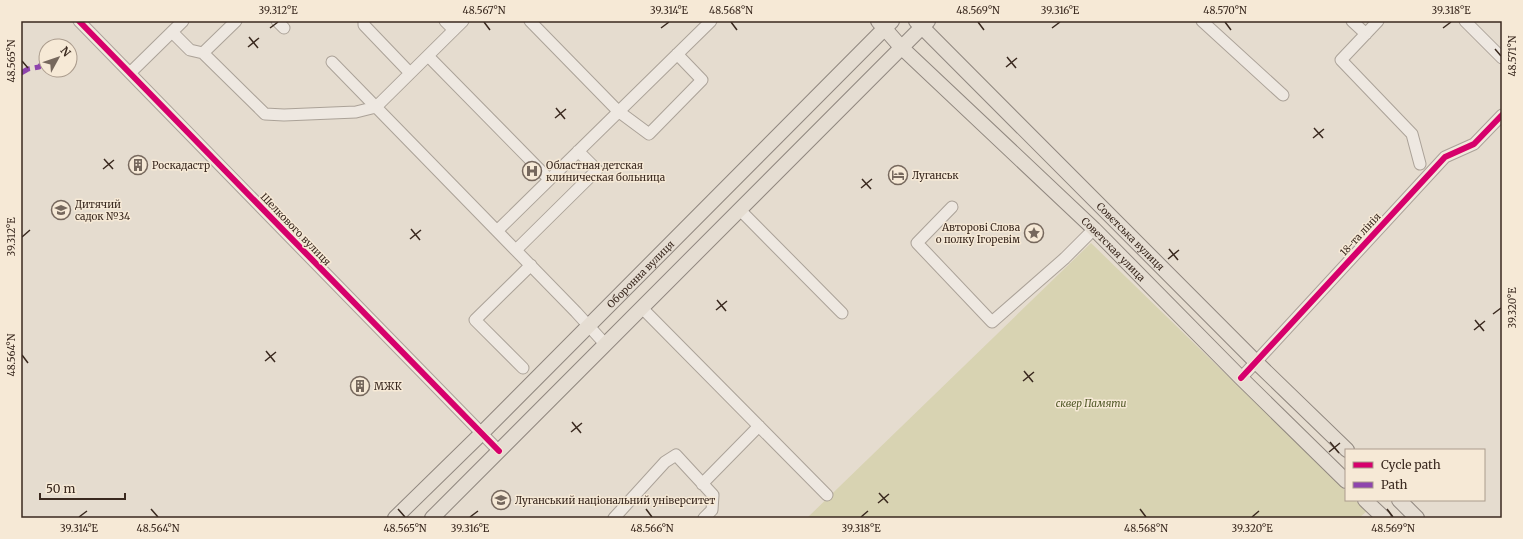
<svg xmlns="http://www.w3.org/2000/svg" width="1523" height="539" viewBox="0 0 1523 539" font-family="Merriweather,serif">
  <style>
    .park { fill: #d8d3b2 }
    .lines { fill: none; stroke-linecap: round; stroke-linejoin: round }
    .minor-casing { stroke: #aba298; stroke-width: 13 }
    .major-casing { stroke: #90877f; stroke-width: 16 }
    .minor { stroke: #eee8e1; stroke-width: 11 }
    .major { stroke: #e5ddd2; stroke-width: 14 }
    .quiet { stroke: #8e44ad; stroke-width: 5; stroke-dasharray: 10 5; stroke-linecap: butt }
    .cycleway-casing { stroke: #f6e9d6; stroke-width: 8 }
    .cycleway { stroke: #d6006c; stroke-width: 6 }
    .ticks { fill: none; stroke: #3a291f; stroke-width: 1.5 }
    .labels { text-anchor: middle; stroke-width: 3; stroke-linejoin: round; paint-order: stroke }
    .poi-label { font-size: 10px; fill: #3a291f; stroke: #f6e9d6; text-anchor: start }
    .street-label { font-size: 10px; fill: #3a291f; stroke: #f6e9d6 }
    .park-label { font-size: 10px; font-style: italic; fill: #505726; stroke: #f6e9d6 }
    .neatline { fill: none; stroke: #3a291f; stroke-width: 1.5 }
    .ticks-label { font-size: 10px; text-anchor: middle; fill: #3a291f }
  </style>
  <rect width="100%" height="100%" fill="#e5dccf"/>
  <path class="park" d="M1091 243 1346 491V500H1355L1367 511 1359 518H807Z"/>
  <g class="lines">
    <g class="minor-casing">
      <path id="minor" d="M79 21 499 451
        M277 21 284 28
        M364 21V25L410 73
        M445 21 454 30
        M530 21 618 111 649 134 702 80 677 54
        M1202 21 1283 95
        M1352 21 1366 34
        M1378 21 1341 60 1412 134 1420 164
        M1465 21 1502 58
        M172 32 190 50 203 53 265 114 284 115 356 112 376 107 463 21
        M203 53 236 21
        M428 56 549 179
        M332 62 576 312 606 345
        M130 73 183 21
        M952 207 917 243 992 322 1065 258 1094 229
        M740 210 842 313
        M497 231 711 21
        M516 250 597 170 578 151
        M642 308 827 495
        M523 368 475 320 531 265
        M1241 378 1445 157 1474 144 1502 115
        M702 484 759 426
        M614 518 665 462 676 455 713 495 712 510 704 518"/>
    </g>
    <g class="major-casing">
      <g id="major">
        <path id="s1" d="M878 21 901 47 1094 229 1241 378 1346 481"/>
        <path id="s2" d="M916 21 1256 362 1347 450"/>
        <path d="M1365 500 1384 518"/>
        <path d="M1399 500 1417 518"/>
        <path id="s3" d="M395 518 482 433 892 21"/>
        <path d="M432 518 928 21"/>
      </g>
    </g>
    <use href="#minor" class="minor"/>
    <use href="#major" class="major"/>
    <path class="quiet" d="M21 73 28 69 39 67 46 59"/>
    <g class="cycleway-casing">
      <path id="cycleway" d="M79 21 499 451
        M1241 378 1445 157 1474 144 1502 115"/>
    </g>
    <use href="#cycleway" class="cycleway"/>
  </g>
  <path class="ticks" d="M484 22 490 30M731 22 737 30M978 22 984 30M1225 22 1231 30M270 28 278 22M661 28 669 22M1052 28 1060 22M1443 28 1451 22M249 37 258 48M248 47 259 38M1495 49 1501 56M1007 57 1016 68M22 61 28 68M1006 67 1017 58M556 108 565 119M555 118 566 109M1314 128 1323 138M1313 138 1324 129M104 159 113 169M103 169 114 160M862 179 871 189M861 188 872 179M411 229 420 240M22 237 30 230M410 239 421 230M1169 249 1178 260M1168 259 1179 250M717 300 726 311M716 310 727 301M1493 314 1501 308M1475 320 1484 331M1474 330 1485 321M266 351 275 362M22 355 28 363M265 361 276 352M1024 371 1033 382M1023 381 1034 372M572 422 581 433M571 432 582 423M1330 442 1339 453M1329 452 1340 443M879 493 888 503M878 503 889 494M151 509 158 517M398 509 405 517M646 509 652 517M1140 509 1146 517M1387 509 1393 517M79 517 87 511M470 517 478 511M861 517 868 511M1252 517 1259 511"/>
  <defs>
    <g id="building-ring" transform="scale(1)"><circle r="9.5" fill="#f6e9d6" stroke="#76685d" stroke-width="1.5"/><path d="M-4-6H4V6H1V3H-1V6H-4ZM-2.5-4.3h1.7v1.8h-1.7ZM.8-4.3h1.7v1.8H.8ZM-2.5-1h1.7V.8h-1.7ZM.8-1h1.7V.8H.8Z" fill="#76685d"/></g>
    <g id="hospital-ring" transform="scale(1)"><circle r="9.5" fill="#f6e9d6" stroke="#76685d" stroke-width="1.5"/><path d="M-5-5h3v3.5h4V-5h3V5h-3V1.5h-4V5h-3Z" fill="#76685d"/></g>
    <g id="hotel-ring" transform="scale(1)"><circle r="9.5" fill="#f6e9d6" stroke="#76685d" stroke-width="1.5"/><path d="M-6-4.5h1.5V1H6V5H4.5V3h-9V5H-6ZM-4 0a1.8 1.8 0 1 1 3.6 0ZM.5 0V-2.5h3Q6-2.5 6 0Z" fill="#76685d"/></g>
    <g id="school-ring" transform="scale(1)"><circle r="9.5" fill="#f6e9d6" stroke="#76685d" stroke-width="1.5"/><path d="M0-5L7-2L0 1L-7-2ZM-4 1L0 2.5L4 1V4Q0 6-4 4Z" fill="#76685d"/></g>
    <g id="sight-ring" transform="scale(1)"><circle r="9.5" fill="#f6e9d6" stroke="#76685d" stroke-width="1.5"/><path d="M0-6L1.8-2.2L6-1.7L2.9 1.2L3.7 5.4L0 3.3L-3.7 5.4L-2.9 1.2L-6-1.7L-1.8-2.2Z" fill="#76685d"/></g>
    <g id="university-ring" transform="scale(1)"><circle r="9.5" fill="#f6e9d6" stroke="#76685d" stroke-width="1.5"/><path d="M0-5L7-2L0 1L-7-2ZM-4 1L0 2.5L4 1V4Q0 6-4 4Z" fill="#76685d"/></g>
  </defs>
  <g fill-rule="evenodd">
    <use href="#building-ring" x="138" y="165"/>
    <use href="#hospital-ring" x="532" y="171"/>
    <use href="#hotel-ring" x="898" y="175"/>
    <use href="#school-ring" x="61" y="210"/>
    <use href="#sight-ring" x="1034" y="233"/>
    <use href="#building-ring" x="360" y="386"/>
    <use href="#university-ring" x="501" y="500"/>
  </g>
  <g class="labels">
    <g class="poi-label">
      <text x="152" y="169">Роскадастр</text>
      <text x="546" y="169">Областная детская<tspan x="546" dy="12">клиническая больница</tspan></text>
      <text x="912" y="179">Луганськ</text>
      <text x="75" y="208">Дитячий<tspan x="75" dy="12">садок №34</tspan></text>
      <text x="1020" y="231" text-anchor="end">Авторові Слова<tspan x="1020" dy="12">о полку Ігоревім</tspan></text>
      <text x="374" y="390">МЖК</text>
      <text x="515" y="504">Луганський національний університет</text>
    </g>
    <g class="street-label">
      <text transform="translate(296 229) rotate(46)" y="4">Шелкового вулиця</text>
      <text transform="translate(1360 234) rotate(-47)" y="4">18-та лінія</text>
      <text dy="4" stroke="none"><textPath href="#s2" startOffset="304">Совєтська вулиця</textPath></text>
      <text dy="4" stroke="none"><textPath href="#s1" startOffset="328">Советская улица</textPath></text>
      <text dy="4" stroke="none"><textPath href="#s3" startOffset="346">Оборонна вулиця</textPath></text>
    </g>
    <g class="park-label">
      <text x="1091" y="407">сквер Памяти</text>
    </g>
  </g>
  <rect width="1523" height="539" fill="none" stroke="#f6e9d6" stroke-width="44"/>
  <rect x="1345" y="449" width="140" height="52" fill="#f6e9d6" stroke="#ab9c8d"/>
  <rect x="1353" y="462" width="20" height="6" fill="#d6006c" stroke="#ab9c8d"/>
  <text x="1381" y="469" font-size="12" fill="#3a291f">Cycle path</text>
  <rect x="1353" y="482" width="20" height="6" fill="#8e44ad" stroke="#ab9c8d"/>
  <text x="1381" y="489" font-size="12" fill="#3a291f">Path</text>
  <g transform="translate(58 58) rotate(50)"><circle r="19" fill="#f6e9d6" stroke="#ab9c8d"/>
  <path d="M0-3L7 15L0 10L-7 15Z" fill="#76685d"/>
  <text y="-6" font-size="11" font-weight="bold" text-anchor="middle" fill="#3a291f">N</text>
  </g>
  <path d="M40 493v6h85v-6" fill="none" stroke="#3a291f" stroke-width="2"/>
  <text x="46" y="493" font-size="12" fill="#3a291f" stroke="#f6e9d6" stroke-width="3" paint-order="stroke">50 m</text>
  <rect x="22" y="22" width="1479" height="495" class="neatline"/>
  <g class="ticks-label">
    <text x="278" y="14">39.312°E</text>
    <text x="484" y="14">48.567°N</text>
    <text x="669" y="14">39.314°E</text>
    <text x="731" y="14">48.568°N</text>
    <text x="978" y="14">48.569°N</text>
    <text x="1060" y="14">39.316°E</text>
    <text x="1225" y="14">48.570°N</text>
    <text x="1451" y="14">39.318°E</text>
    <text transform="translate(1512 56) rotate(-90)" y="4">48.571°N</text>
    <text transform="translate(11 61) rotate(-90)" y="4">48.565°N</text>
    <text transform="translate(11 237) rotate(-90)" y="4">39.312°E</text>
    <text transform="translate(1512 308) rotate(-90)" y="4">39.320°E</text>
    <text transform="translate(11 355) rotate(-90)" y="4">48.564°N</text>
    <text x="79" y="532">39.314°E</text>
    <text x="158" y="532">48.564°N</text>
    <text x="405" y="532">48.565°N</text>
    <text x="470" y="532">39.316°E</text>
    <text x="652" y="532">48.566°N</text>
    <text x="861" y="532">39.318°E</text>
    <text x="1146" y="532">48.568°N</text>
    <text x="1252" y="532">39.320°E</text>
    <text x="1393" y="532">48.569°N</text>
  </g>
</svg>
